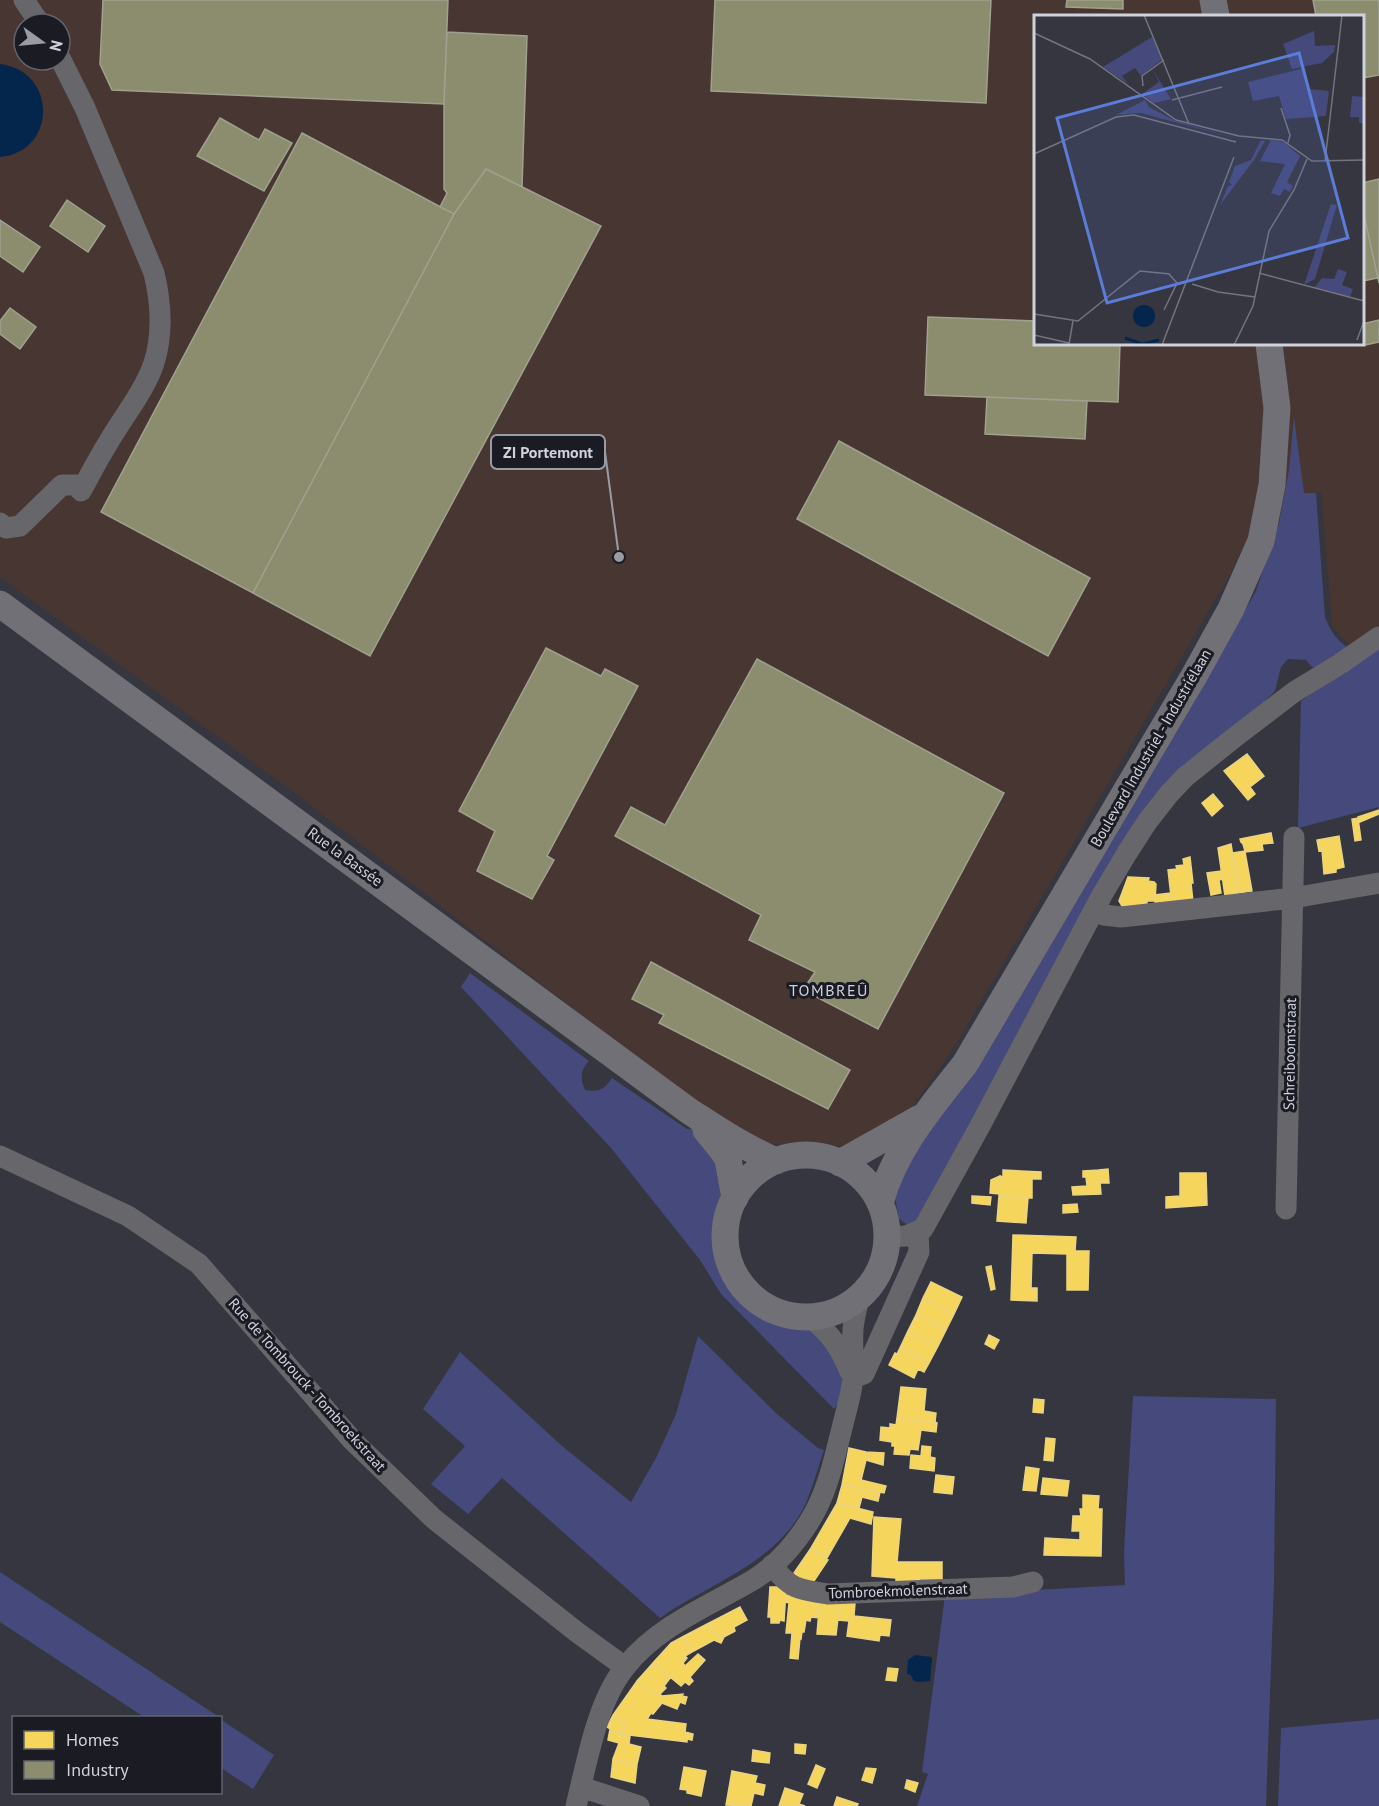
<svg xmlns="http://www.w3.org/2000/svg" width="1379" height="1806" viewBox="0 0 1379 1806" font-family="'PT Sans',sans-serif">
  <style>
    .industrial { fill: #473632; fill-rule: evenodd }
    .green { fill: #45497c }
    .water { fill: #05264c }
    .homes { fill: #f6d55c; stroke: #ead482; stroke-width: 1.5 }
    .industry { fill: #8c8c6e; stroke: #a0a18f; stroke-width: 1.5 }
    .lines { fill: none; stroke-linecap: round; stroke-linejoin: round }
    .minor { stroke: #67666a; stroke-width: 21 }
    .major { stroke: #707076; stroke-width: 27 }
    .labels { text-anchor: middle; stroke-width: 6; stroke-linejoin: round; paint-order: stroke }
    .street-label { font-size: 15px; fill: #cfd1dc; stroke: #1a1b23 }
    .neighbourhood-label { font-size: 16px; letter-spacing: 1.5px; fill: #cfd1dc; stroke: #1a1b23 }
    .inset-river { fill: none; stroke: #05264c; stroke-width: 3 }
    .inset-road { fill: none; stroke: #73747e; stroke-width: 1.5 }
    .view { fill: #5b7cd9; fill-opacity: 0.15; stroke: #5b7cd9; stroke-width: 3 }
    .inset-edge { fill: none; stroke: #cfd1dc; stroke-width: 3 }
    .leader { fill: none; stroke: #999ba5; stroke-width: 2 }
    .callout-dot { fill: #999ba5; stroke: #1a1b23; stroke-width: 2 }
    .callout { fill: #1a1b23; stroke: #999ba5; stroke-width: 2 }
    .callout-label { font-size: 16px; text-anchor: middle; font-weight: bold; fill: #cfd1dc }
  </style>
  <rect width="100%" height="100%" fill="#35363f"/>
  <path class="industrial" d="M0 0H1379V630L1353 644 1344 640 1332 625 1321 492 1304 494 1294 537 1251 532 1228 578 955 1046 906 1116 863 1146 765 1144 734 1133 292 791 0 577ZM1036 16H1362V344H1036ZM24 24H60V60H24Z"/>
  <path class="green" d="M1294 417 1304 493H1316L1325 617C1331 633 1338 642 1352 650L1323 670 1312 667 1306 660 1288 659 1281 667 1275 691 1265 701 1173 780 916 1224H906L899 1219 894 1193 900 1163 984 1058 1192 706 1256 591 1279 523 1289 470Z
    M1379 645V807L1298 828 1301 701Z
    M470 973 589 1061C580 1071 580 1078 585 1090 601 1092 603 1090 612 1078L687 1129H693L716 1150 721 1196 715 1222 714 1234 715 1248 724 1276 731 1289 748 1305 764 1315 778 1321 810 1326 827 1338 843 1381 838 1404 834 1409 721 1294 700 1260 611 1148 461 987Z
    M698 1336 777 1414 818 1448 824 1450C817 1470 812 1492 802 1511 772 1565 708 1584 660 1618L502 1478 468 1514 431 1484 465 1446 423 1409 460 1352 562 1446 631 1502 656 1458 676 1414Z
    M1133 1396 1276 1399 1274 1583 1266 1806H917L928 1774 922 1772 945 1595 1125 1585 1124 1552Z
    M0 1572 219 1717H144L0 1622Z
    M220 1719 274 1755 253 1789 221 1768Z
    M1379 1719V1806H1278L1281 1728Z"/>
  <path class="water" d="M0 64C58 71 57 152 0 157Z
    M915 1655 931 1657 932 1659 930 1681 917 1682 913 1680 911 1675 907 1674 908 1660Z"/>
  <path class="homes" d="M1247 754 1264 776 1250 787 1255 794 1248 800 1224 771Z
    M1213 794 1223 806 1212 816 1202 803Z
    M1379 810V814L1360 822 1358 817Z
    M1358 818 1361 840 1355 841 1352 819Z
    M1271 833 1273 843 1262 844 1263 850 1245 852 1252 891 1239 893 1232 853 1245 851 1243 844 1241 842 1240 839Z
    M1339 836 1344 867 1336 869V872L1324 874 1322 850 1319 851 1317 840Z
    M1231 844 1239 893 1225 896 1218 848Z
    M1190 857 1193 883H1191L1193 902 1172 905 1168 870 1177 869 1176 866 1184 865 1183 859Z
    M1221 871 1223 879 1219 880 1221 893 1211 895 1207 873Z
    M1128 877 1149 878 1148 881 1154 882 1156 884 1155 901H1147V908L1122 906 1119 901Z
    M1170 893 1172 904 1155 906V895Z
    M1108 1169 1109 1183H1100L1099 1170Z
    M1003 1170 1041 1172V1179H1032V1198L999 1196 1000 1176 1003 1177Z
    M1099 1170 1101 1194 1073 1195 1072 1187 1087 1186 1086 1177H1083V1171Z
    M1180 1173H1206L1207 1205 1166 1208V1197L1180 1196Z
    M1000 1176 999 1194 990 1193 991 1180Z
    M972 1196 991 1197 990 1205 972 1203Z
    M999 1196 1028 1198 1026 1223 997 1221Z
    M1077 1204 1078 1212 1063 1213V1205Z
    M1013 1235 1076 1237 1075 1251H1089L1088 1290H1067V1254L1032 1253 1031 1288H1037V1301L1011 1300Z
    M991 1266 995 1289 991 1290 986 1267Z
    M931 1282 962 1297 954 1314 923 1298Z
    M923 1298 954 1314 946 1330 916 1315Z
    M916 1315 946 1330 938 1346 908 1331Z
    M908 1331 938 1346 929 1363 900 1348Z
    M989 1335 999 1340 994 1349 985 1344Z
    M900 1348 929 1363 924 1372 918 1369 914 1378 889 1365 895 1353 897 1354Z
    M901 1387 926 1389 924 1411 936 1413 935 1422 937 1423 897 1418Z
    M1034 1399 1044 1400 1043 1413 1033 1412Z
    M897 1418 937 1423 936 1432 921 1430 918 1450 910 1449 909 1455 894 1454 895 1446H892V1442L880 1440 881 1427 890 1428V1424L896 1425Z
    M1046 1438 1055 1439 1053 1461 1044 1460Z
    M922 1446 931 1447 930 1457 935 1458 934 1471 910 1468 911 1455 921 1456Z
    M849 1448 866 1452 884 1453 883 1465 866 1460 861 1480 886 1486 884 1493 842 1485Z
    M1026 1467 1039 1469 1036 1491 1023 1490Z
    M936 1475 954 1477 952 1494 934 1492Z
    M1043 1478 1069 1481 1067 1496 1041 1494Z
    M842 1485 880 1492 878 1501 862 1497 859 1508 837 1503Z
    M1083 1495 1099 1496 1098 1509H1102L1101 1556 1044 1555 1045 1538 1080 1540V1531H1072L1073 1516H1081L1080 1509H1083Z
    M837 1503 873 1512 871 1524 850 1518 827 1558 811 1548Z
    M874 1517 901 1519 897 1562H942V1579H919L920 1585 896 1586V1578L872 1576Z
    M811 1548 828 1560 810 1587 795 1577 794 1573Z
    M770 1587H782V1591H786L784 1621 780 1620 779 1623H771V1617H768Z
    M786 1595 820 1599 819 1618 811 1617 810 1621 806 1620 804 1632H802L801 1639 800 1638 798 1659 790 1658 792 1633H786L789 1603 786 1602Z
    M820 1599 840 1601 836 1635 817 1634Z
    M840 1601 855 1603 854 1616 891 1620 889 1636 880 1635 879 1641 847 1636 849 1621 838 1620Z
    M740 1607 747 1620 734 1627 735 1631 724 1637 711 1631 707 1624Z
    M707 1624 711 1631 724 1637 721 1643 714 1640 692 1652 684 1636Z
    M684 1636 692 1652 685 1656 687 1658 683 1663 685 1666 698 1654 705 1660 690 1677 693 1681 689 1685 685 1682 681 1686 653 1663 671 1643Z
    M653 1663 671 1677 664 1686 666 1688 660 1694H655L637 1681Z
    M888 1668 898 1669 896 1681 886 1680Z
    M637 1681 655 1694H660L662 1696 683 1694 682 1696 687 1697 685 1704 680 1702 677 1709 662 1703 653 1714 651 1713 647 1719 686 1724 685 1732 693 1734 692 1740 687 1739V1742L620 1734 627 1725 613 1715Z
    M613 1715 627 1725 620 1734 607 1727Z
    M607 1727 622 1735 630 1736 629 1744 641 1747 637 1764 613 1759 619 1743 608 1740 610 1729Z
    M795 1744 806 1745 805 1754 795 1753Z
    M753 1750 770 1753 769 1763 752 1761Z
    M613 1759 637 1764 635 1783 611 1777Z
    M816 1765 825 1769 817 1788 808 1784Z
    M684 1767 706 1771 701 1796 687 1793V1790L680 1789Z
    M866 1768 876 1769 872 1783 862 1780Z
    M732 1771 757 1776 755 1783 765 1785 763 1795 754 1793 751 1806 726 1805Z
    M907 1780 918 1783 915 1792 905 1788Z
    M785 1788 803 1794 799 1804 805 1806H779Z
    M837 1797 858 1804 857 1806H834Z"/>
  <path class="industry" d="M103 0H448L444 104 112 90 100 64Z
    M715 0H991L986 103 711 91Z
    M1067 0H1123V9L1066 7Z
    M1313 0H1379V75L1362 78V16H1316Z
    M447 32 527 36 522 187 486 169 454 214 440 207 447 193 444 189V104Z
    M220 118 259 140 265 129 292 143 264 191 197 156Z
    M302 133 454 214 253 593 101 512Z
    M486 169 601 226 370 656 253 593 454 214Z
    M1379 179V283L1362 206V183Z
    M67 200 105 226 88 252 50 226Z
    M1362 206 1378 278 1362 281Z
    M0 220 40 247 23 272 0 256Z
    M10 308 36 327 20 349 0 334V321Z
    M928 317 1036 321V344H1120L1118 402 925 395Z
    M1379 320V342L1365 345 1362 324Z
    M987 397 1087 401 1085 439 985 434Z
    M839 441 1090 578 1048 656 797 519Z
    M546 648 601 676 605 669 638 686 547 856 554 860 532 899 477 871 495 831 459 811Z
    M757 659 1004 793 878 1029 803 990 815 972 749 940 761 915 615 836 631 807 665 825Z
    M651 962 850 1070 828 1109 659 1023 664 1015 632 999Z"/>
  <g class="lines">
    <path class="minor" d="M24 0 40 24
      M60 58 85 108 154 273C161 302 163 334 154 363 144 392 123 417 108 443 98 459 90 475 81 491
      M0 523 6 528 20 526 62 485H84
      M1094 911 1104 915 1121 917 1293 898 1379 883
      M0 1156 128 1216 199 1264 353 1441 434 1519 578 1633 625 1667
      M1286 1209 1294 837
      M887 1237 906 1236 923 1229 980 1126 1102 895 1127 853 1147 822 1169 794 1185 777 1235 737 1294 692 1340 664 1379 637
      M809 1317C830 1332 841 1349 850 1372
      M853 1378 864 1374 919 1252 918 1232
      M772 1565C789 1589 800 1590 828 1594L1013 1587 1033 1582
      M581 1787 639 1806
      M576 1806C587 1762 597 1701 626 1666 659 1625 709 1606 753 1580 776 1566 795 1544 809 1522 827 1494 834 1460 842 1428 846 1412 851 1395 853 1379 854 1362 852 1345 853 1329 854 1318 857 1308 859 1297"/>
    <path class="major" d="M1213 0 1216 16
      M0 604 689 1111C717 1129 745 1148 776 1161
      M706 1130 723 1151 728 1159 735 1198
      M725 1236a81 81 0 1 1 162 0a81 81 0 1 1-162 0Z
      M840 1163 920 1118
      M880 1203C894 1150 931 1107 965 1064L1194 676 1231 609 1261 541 1272 485 1277 408 1269 344"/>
  </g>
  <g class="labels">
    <g class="street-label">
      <text transform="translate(1151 748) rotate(-60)" y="5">Boulevard Industriel - Industriélaan</text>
      <text transform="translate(345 857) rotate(36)" y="5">Rue la Bassée</text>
      <text transform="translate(1290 1054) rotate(-89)" y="5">Schreiboomstraat</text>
      <text transform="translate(307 1385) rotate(48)" y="5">Rue de Tombrouck - Tombroekstraat</text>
      <text transform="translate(898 1591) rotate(-2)" y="5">Tombroekmolenstraat</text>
    </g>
    <g class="neighbourhood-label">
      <text x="829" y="996">TOMBREÛ</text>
    </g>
  </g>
  <g transform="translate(1034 15)">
    <rect width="330" height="330" fill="#35363f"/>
    <path d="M280 16 281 31 301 30 300 37 288 48 258 54 249 29ZM118 22 129 44 107 61 101 53 88 61 94 69 69 52ZM118 53 132 76 137 84 120 88 108 79 125 67ZM271 53 275 74 295 76 292 101 252 104 245 81 219 86 214 67ZM318 81 330 82V108H325V102H316ZM111 85 115 92 141 106 204 124 107 98 82 100ZM227 125 231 126 220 145 186 190 194 171 198 170 195 167 201 151 217 145ZM237 125 249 127 266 141 253 167 259 171 256 177 250 174 246 181 237 178 251 149 226 146ZM297 189 303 190 281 264 270 270ZM304 254 313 257 308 270 319 274 316 282 280 273 288 263 300 264Z" fill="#45497c"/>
    <path d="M99 301a11 11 0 1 1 22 0a11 11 0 1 1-22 0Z" fill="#05264c"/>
    <path class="inset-river" d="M91 323 108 329 125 325"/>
    <path class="inset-road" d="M110 0 155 109M0 18 56 44 142 105 205 121 248 125 278 146 330 145M109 71 108 61 130 45M138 85 188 72M247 93 256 120 254 128M0 139 82 102 100 100 202 127M291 146 308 0M225 258 330 286M158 269 184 277 221 282M130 295 143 268 135 259M0 299 44 306 106 256 136 259M0 320 35 328M323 325 330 306M35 329 39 306M128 330 200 142M200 330 219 291 235 216 260 175 273 144"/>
    <path class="view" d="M265 38 314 223 73 288 23 103Z"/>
    <rect width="330" height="330" class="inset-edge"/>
  </g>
  <path class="leader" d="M619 557L605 452"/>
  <circle class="callout-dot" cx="619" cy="557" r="6"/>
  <rect class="callout" x="491" y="435" width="114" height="34" rx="6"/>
  <g class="callout-label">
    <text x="548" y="458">ZI Portemont</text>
  </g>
  <rect x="12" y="1716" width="210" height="78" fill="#1a1b23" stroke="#62646d" stroke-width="1.5"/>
  <rect x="24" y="1731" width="30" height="18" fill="#f6d55c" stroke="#62646d" stroke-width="1.5"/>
  <text x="66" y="1746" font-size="18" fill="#cfd1dc">Homes</text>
  <rect x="24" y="1761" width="30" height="18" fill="#8c8c6e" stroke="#62646d" stroke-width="1.5"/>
  <text x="66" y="1776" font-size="18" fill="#cfd1dc">Industry</text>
  <g transform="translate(42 42) rotate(105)"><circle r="28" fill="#1a1b23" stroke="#62646d" stroke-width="1.5"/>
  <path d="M0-4.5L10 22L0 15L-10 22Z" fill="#999ba5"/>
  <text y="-9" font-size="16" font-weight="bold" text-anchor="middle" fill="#cfd1dc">N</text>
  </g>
</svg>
